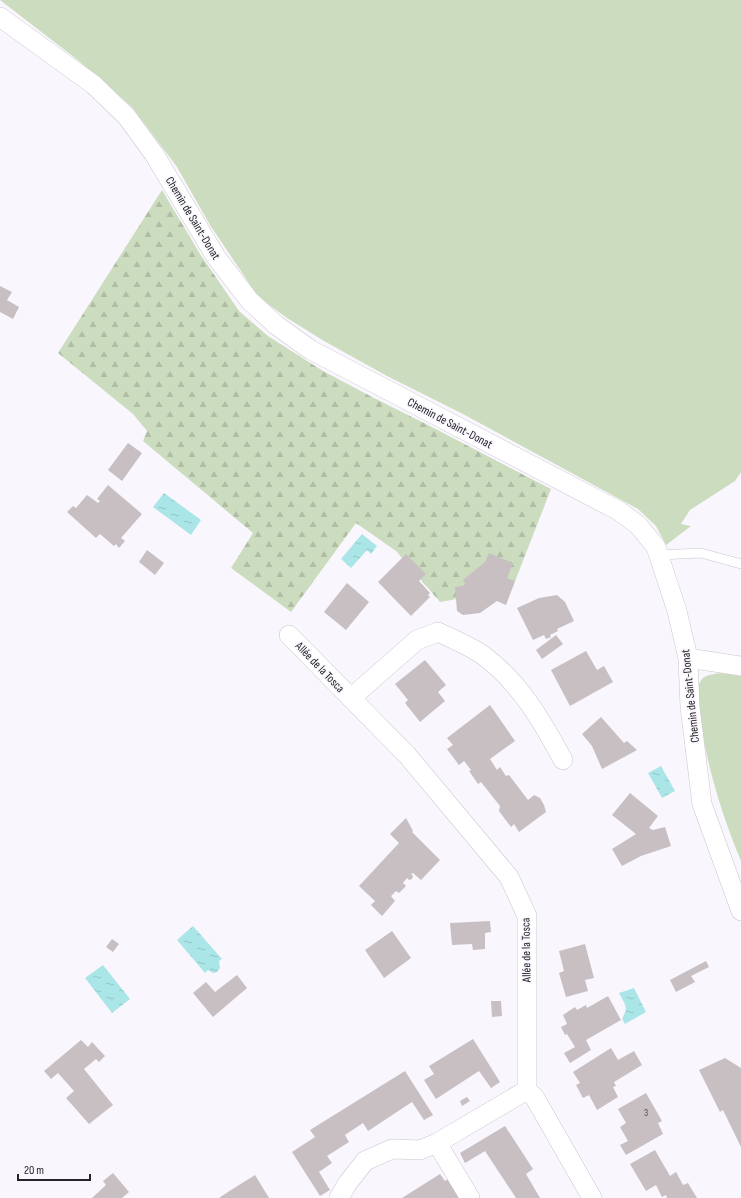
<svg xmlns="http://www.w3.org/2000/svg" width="741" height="1198" viewBox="0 0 741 1198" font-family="'Sofia Sans Condensed',sans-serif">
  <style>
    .green { fill: #ccddbf }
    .forest { fill: url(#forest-firs) }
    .water { fill: url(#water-ripples) }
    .building { fill: #c7bfc2 }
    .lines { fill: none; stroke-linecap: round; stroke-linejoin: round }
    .lane-casing { stroke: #c9c6cd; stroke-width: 10 }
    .street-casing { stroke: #c9c6cd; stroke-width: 20 }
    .lane { stroke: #fff; stroke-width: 9 }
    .street { stroke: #fff; stroke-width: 19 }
    .labels { text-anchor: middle; stroke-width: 3; stroke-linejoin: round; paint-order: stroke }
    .number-label { font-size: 10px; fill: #4d4a4c }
    .street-label { font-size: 12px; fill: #242325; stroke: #f9f6fd }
  </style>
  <defs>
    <pattern id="forest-firs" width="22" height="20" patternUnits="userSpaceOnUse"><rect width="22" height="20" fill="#ccddbf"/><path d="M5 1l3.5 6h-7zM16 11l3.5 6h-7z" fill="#afbda4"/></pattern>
    <pattern id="water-ripples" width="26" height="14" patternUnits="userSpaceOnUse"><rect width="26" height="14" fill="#aae6e7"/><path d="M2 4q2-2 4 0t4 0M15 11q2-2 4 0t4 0" fill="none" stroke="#92c5c6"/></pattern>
  </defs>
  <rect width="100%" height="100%" fill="#f9f6fd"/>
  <path class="green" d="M0 0H741V472L735 481 690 510 681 524 691 526 666 545 656 526 638 509 461 413 387 376 324 341 287 318 261 299 257 295 210 225 177 167 132 107 79 61Z
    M722 673 741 674V861C721 813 706 763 699 711 698 703 695 689 700 682 704 674 714 674 722 673Z"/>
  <path class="forest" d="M162 190 200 254 239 311 268 336 323 371 374 398 428 425 551 489 512 589 440 602 396 551 356 523 291 612 231 568 253 533 143 441 147 431 133 414 58 353Z"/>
  <path class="water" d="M164 493 201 520 191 535 153 507Z
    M362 534 377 546 371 554 367 550 351 568 341 559Z
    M661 766 675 791 662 798 648 773Z
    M193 926 222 959 219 961 220 968 217 972 213 973 208 970 205 973 177 940Z
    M103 965 130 999 112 1013 85 978Z
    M634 988 646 1012 625 1024 622 1019C629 1006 625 1005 619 993Z"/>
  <path class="building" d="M0 286 12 292 7 300 19 307 13 319 0 312Z
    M128 443 142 453 122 481 108 470Z
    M108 485 142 514 121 538 125 541 119 548 116 544 114 546 100 534 96 538 67 512 73 506 76 508 87 495 98 503 100 501 97 499Z
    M147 550 164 563 155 575 139 562Z
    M489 553 513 563 507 578 515 581 506 605 497 601 480 613 463 615 457 611 455 587 466 585 463 580 485 562Z
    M406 554 426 574 419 581 430 593 428 595 430 597 411 616 378 582Z
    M347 583 369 602 346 630 324 612Z
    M557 595 565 602 574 621 557 629 558 631 550 635 551 637 546 639 544 635 533 640 517 608 539 598Z
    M556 635 563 644 542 659 536 650Z
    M586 651 597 670 604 666 613 682 570 706 551 670Z
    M425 660 446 685 438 692 445 701 420 722 405 703 408 700 395 684Z
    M490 705 515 741 490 759 497 770 500 767 506 776 509 775 528 800 534 795 540 798 544 805 546 812 519 832 514 824 511 827 499 811 500 806 481 782 478 784 469 771 471 770 464 761 459 765 447 749 453 745 447 738Z
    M601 717 624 743 627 741 637 750 602 769 592 746 582 734Z
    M630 793 658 816 649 828 653 830 665 827 671 846 641 856 622 866 612 849 636 834 612 815Z
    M406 818 413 831 412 832 440 860 421 880 413 873 411 874 413 876 412 879 409 880 407 878 403 883 406 886 399 893 396 891 391 896 395 901 382 916 371 905 375 901 359 886 399 843 390 834Z
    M490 921 491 932 485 933V949L473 950 472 944 452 945 450 923Z
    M392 931 411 958 384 978 365 950Z
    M112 939 119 944 113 952 106 947Z
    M585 944 594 978 585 980 588 991 566 997 559 973 564 971 559 951Z
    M706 961 709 967 691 976 695 982 676 992 670 980Z
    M237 975 247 988 213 1017 193 993 206 982 215 992Z
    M608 996 621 1020 586 1040 591 1050 570 1063 564 1053 575 1047 567 1034 565 1035 561 1027 567 1024 563 1015 575 1007 577 1010 586 1005 587 1008Z
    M491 1001H501L502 1016 492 1017Z
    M473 1039 500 1082 491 1088 479 1071 436 1099 424 1080 434 1074 429 1066Z
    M81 1040 88 1047 92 1042 105 1056 99 1062 96 1059 84 1069 113 1105 89 1124 66 1098 74 1091 58 1073 51 1079 44 1071Z
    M611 1048 618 1060 634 1051 642 1065 614 1082 616 1086 613 1087 618 1097 597 1110 589 1095 583 1098 576 1085 580 1083 573 1072Z
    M725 1058 741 1068V1147L723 1110 720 1112 699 1070Z
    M405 1071 433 1115 424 1120 412 1102 368 1131 363 1123 345 1135 349 1142 327 1156 332 1163 319 1172 330 1190 320 1196 292 1152 315 1137 310 1130Z
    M646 1093 662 1121 658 1123 663 1134 626 1155 620 1145 628 1141 620 1127 626 1123 618 1109Z
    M467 1097 470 1101 462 1106 460 1101Z
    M505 1126 533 1169 526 1174 540 1198H516L485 1151 465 1163 460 1153Z
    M655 1150 670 1176 676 1172 683 1185 688 1183 697 1198H667L666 1195 662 1197 656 1185 646 1191 630 1164Z
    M113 1173 129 1192 122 1198H92L106 1185 103 1181Z
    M440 1174 445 1181 453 1176 461 1198H402Z
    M255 1175 269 1198H219L231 1190Z"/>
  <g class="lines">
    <g class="lane-casing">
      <path id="lane" d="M659 555 701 553 741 564"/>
    </g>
    <g class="street-casing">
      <path id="street" d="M0 17 94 85 127 117 154 154 216 257 249 300 276 325 311 350 619 511 638 525 656 547 677 611 688 658 690 707 702 804 741 911
        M289 635 407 755 509 877 527 916V1090L535 1098 592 1198
        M688 658 741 666
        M351 698 417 640 438 632C453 639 470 646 484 656 520 683 542 721 563 760
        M437 1143 470 1198
        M339 1198 347 1184 365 1161 392 1149 420 1150 437 1143 527 1090"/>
    </g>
    <use href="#lane" class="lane"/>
    <use href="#street" class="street"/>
  </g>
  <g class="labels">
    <g class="number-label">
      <text x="646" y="1116">3</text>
    </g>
    <g class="street-label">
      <text transform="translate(193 218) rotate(59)" y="4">Chemin de Saint-Donat</text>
      <text transform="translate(450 423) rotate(28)" y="4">Chemin de Saint-Donat</text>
      <text transform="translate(320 667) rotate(46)" y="4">Allée de la Tosca</text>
      <text transform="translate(690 696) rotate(-96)" y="4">Chemin de Saint-Donat</text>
      <text transform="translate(526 950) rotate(-91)" y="4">Allée de la Tosca</text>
    </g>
  </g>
  <path d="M18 1174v6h72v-6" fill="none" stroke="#242325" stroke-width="2"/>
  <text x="24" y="1174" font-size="12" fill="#242325" stroke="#f9f6fd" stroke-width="3" paint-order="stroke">20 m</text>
</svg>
